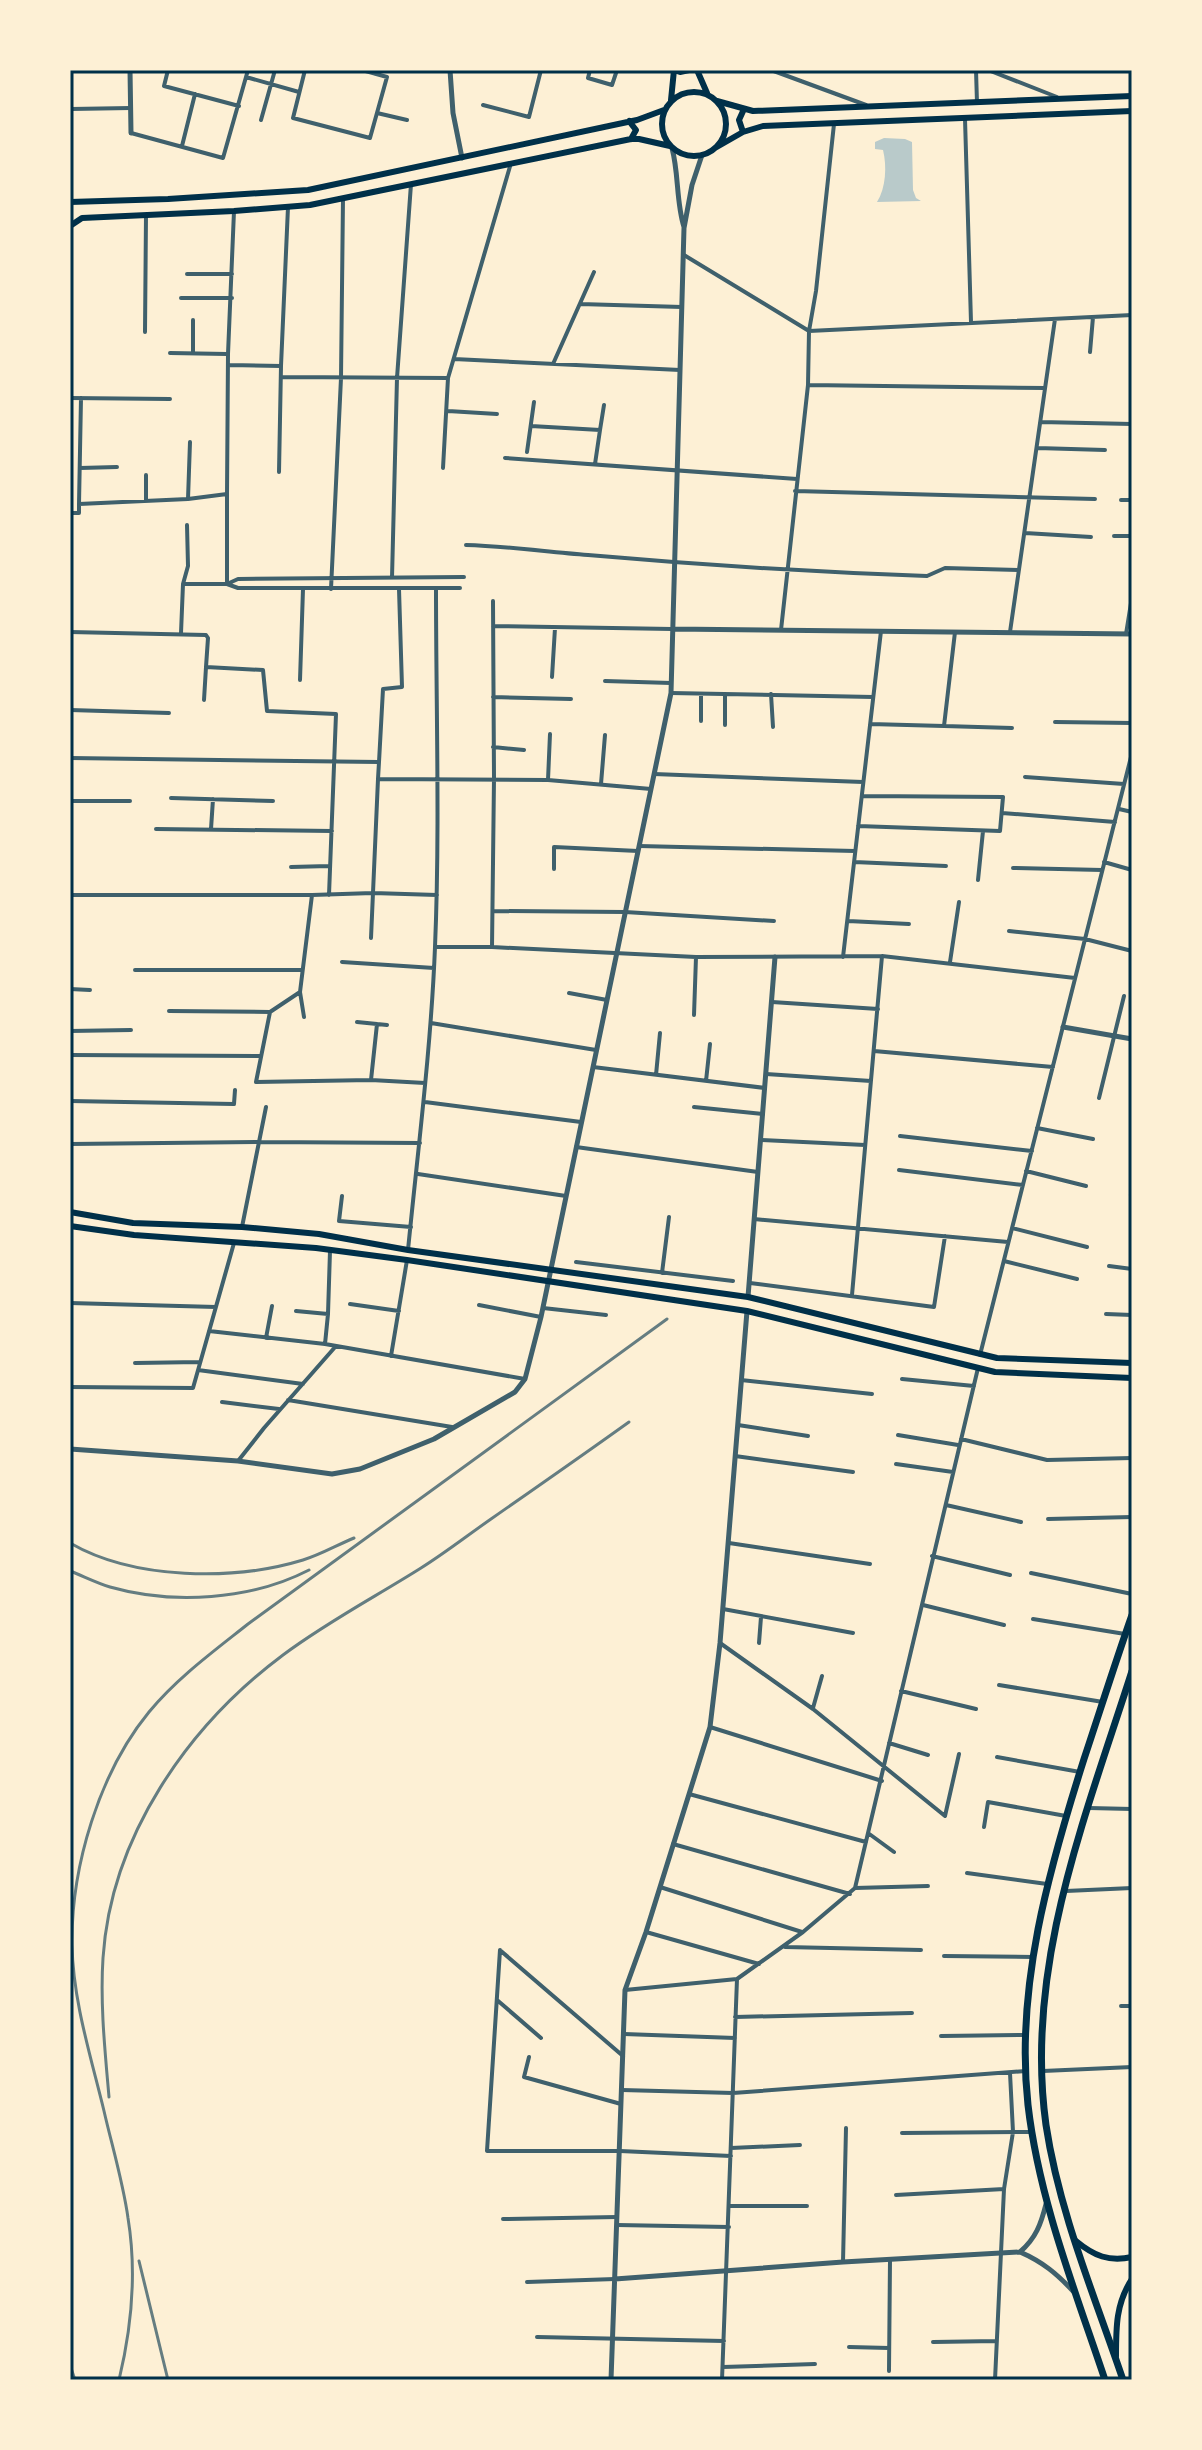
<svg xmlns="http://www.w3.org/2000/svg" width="1202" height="2450" viewBox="0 0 1202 2450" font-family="Spectral,serif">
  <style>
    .green { fill: #b9caca }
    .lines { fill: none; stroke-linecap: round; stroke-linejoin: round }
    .minor { stroke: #3f606c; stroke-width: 4 }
    .tertiary { stroke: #3f606c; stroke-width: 5 }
    .secondary { stroke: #003049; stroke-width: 6 }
    .primary { stroke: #003049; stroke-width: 7 }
    .rail { stroke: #657d81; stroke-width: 3 }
    .neatline { fill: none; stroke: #003049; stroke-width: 3 }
  </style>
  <rect width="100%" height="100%" fill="#fdf0d5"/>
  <path class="green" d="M884 138 905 139 912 142 913 190 916 198 921 201 877 202C886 188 887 166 883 150L875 149V142Z"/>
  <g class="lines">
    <path class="minor" d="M168 70 164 86 239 106
      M305 70 293 118 370 138 387 77 362 70
      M590 70 588 78 612 85 617 70
      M771 70 866 105
      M976 70 977 103
      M988 70 1057 97
      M246 77 299 92
      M483 105 529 117 541 70
      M71 109 131 108
      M377 113 407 120
      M965 119 971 322
      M261 120 275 70
      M131 133 223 158 248 70
      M182 146 195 94
      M684 255 809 331 1132 315
      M187 274H232
      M181 298H232
      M580 304 682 307
      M193 320V353
      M145 332 146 215
      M1090 352 1093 317
      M170 353 227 354
      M454 359 680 370
      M553 364 594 272
      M229 365 281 366
      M281 377 448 378
      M808 385 1045 388
      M70 398 170 399
      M81 398 79 504 188 499 227 494 228 354 234 211
      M448 411 497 414
      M1040 422 1132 424
      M531 426 600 430 595 464
      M600 430 604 405
      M1037 448 1105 450
      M527 452 534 402
      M505 458 797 479
      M80 468 117 467
      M443 468 448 378 511 163
      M279 472 281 366 288 207
      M146 475V500
      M795 491 1095 499
      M227 494V584
      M188 499 190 442
      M1121 500H1132
      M70 513H79V504
      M1025 533 1091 537
      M1114 536H1132
      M466 545C507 546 547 552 588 555 701 565 814 572 927 576L945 568 1019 570
      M392 578 397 378 411 184
      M183 584 188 566 187 525
      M227 584 238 579 464 577
      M331 589 341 378 343 198
      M493 626 672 629
      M781 630 808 385 809 331 816 291 834 124
      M70 632 206 635 208 638 206 667 263 670 267 711 336 714 329 895
      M1010 632 1055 319
      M181 633 183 584H227L238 588H460
      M1126 634 1131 603
      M552 677 555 628
      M300 680 303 589
      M605 681 671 683
      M671 693 873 697
      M701 694V721
      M771 694 773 727
      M493 697 571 699
      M204 700 206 667
      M70 710 169 713
      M1055 722 1132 723
      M870 724 944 726 955 632
      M725 725V694
      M944 726 1012 728
      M493 747 524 750
      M70 758 379 762 378 779 548 780 651 789
      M379 762 383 689 402 687 399 589
      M654 774 863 782
      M1025 777 1124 784
      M548 780 550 734
      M601 784 605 735
      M171 798 273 801
      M70 801H130
      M1119 809 1132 812
      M1002 813 1115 822
      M858 826 1000 831 1003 797 863 796
      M156 829 332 831
      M211 829 213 799
      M639 846 855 851
      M854 862 946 866
      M1104 862 1132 870
      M291 867 329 866
      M1013 868 1102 870
      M554 869V847L638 851
      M978 880 983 831
      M70 895H312L373 893 437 895
      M312 895 300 992 270 1012 256 1082 371 1080 425 1083
      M493 911 625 912 774 921
      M848 921 909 924
      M1009 931 1085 939 1132 951
      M371 938 378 779
      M435 947H492L696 957 882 956 1075 978
      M492 947 494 778 493 601
      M843 957 881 631
      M342 962 434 968
      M950 962 959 902
      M135 970H302
      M70 989 90 990
      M300 992 304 1017
      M569 993 607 1000
      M772 1002 878 1009
      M169 1011 270 1012
      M694 1015 696 957
      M357 1022 387 1025
      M431 1023 596 1050
      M70 1031 131 1030
      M874 1051 1053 1067
      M70 1055 260 1056
      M593 1067 765 1088
      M766 1074 871 1081
      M656 1075 660 1033
      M371 1080 377 1024
      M706 1081 710 1044
      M1099 1098 1124 996
      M70 1101 234 1104 235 1090
      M425 1102 581 1122
      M694 1107 763 1114
      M1037 1128 1093 1139
      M900 1136 1032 1151
      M761 1140 865 1145
      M70 1144 259 1142 420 1143
      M576 1147 758 1172
      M899 1170 1023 1185
      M1026 1171 1086 1186
      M418 1174 566 1196
      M1131 1195 1132 1196
      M342 1196 339 1221 411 1227
      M754 1219 1008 1242
      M242 1227 266 1107
      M1012 1228 1087 1247
      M408 1250C418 1149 431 1048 435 947 440 828 436 708 436 588
      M1004 1261 1077 1279
      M576 1262 733 1281
      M1109 1266 1132 1269
      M662 1273 669 1217
      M750 1283 934 1307 945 1236
      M852 1295 882 956
      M70 1303 216 1307
      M350 1304 399 1311
      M479 1305 541 1317
      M543 1308 606 1315
      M296 1311 328 1314
      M1106 1314 1132 1315
      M209 1331 325 1344 525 1379
      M266 1338 272 1306
      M325 1344 328 1314 330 1251
      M980 1355 1132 753
      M391 1356 407 1260
      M135 1363 200 1362
      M198 1370 303 1384
      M902 1379 974 1386
      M741 1380 872 1394
      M70 1387 193 1388 234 1243
      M288 1400 452 1427
      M222 1402 279 1409
      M738 1425 808 1436
      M898 1435 958 1445
      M961 1439 1047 1460 1132 1458
      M735 1456 853 1472
      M238 1461 264 1428 336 1346
      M896 1464 953 1472
      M946 1505 1021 1522
      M1048 1519 1132 1517
      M729 1543 870 1564
      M932 1556 1010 1575
      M1031 1573 1132 1594
      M923 1605 1004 1625
      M723 1609 853 1633
      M1033 1619 1125 1634
      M720 1643 813 1709 945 1816 959 1754
      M759 1643 761 1617
      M999 1685 1103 1702
      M901 1691 976 1709
      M813 1708 822 1676
      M710 1727 882 1781
      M889 1743 928 1755
      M997 1757 1080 1772
      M689 1794 866 1842
      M1089 1808 1132 1809
      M984 1827 988 1802 1066 1816
      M868 1833 894 1852
      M673 1844 850 1894
      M967 1873 1047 1884
      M660 1887 802 1932
      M855 1888 928 1886
      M1066 1891 1132 1888
      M646 1932 759 1964
      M785 1947 921 1950
      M500 1950 487 2151H620L731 2156
      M501 1951 623 2056
      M944 1956 1034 1957
      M625 1990 737 1979 803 1932 855 1888 978 1368
      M497 2000 541 2038
      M1121 2006H1132
      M735 2017 912 2013
      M624 2034 735 2038
      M941 2036 1024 2035
      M529 2057 524 2077 621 2104
      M1043 2071 1132 2067
      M622 2090 733 2093 1026 2071
      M902 2133 1032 2132
      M731 2148 800 2145
      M896 2195 1004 2189
      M730 2206H807
      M503 2219 617 2217
      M617 2225 729 2227
      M843 2262 846 2128
      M527 2282 615 2279
      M537 2337 724 2341
      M933 2342 997 2341
      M849 2347 889 2348
      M723 2367 815 2364
      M889 2371 890 2260
      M722 2380 737 1979
      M995 2380 1004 2189 1013 2132 1010 2073"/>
    <path class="tertiary" d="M130 70 131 133
      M450 70 453 113 462 158
      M672 148C679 174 676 202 684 227
      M672 629 1132 634
      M1063 1027 1132 1039
      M748 1297 775 957
      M70 1449 238 1461 332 1474 360 1469 434 1439 515 1392 525 1379 541 1317 671 693 684 228 692 185 702 155
      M1020 2252C1043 2262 1057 2274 1073 2291
      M615 2279 843 2262 1020 2252C1036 2238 1041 2224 1046 2204
      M611 2380 625 1990 646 1932 710 1727 720 1643 747 1311"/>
    <path class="secondary" d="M674 70 680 72 689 70
      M697 70 707 93
      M662 124a32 32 0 1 1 64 0a32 32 0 1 1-64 0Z
      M671 100 674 70
      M717 101 753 111 1132 96
      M629 121 636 130 631 139
      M743 132 739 120 744 109
      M715 148 743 132 763 126 1132 111
      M70 202 168 199 308 190 637 120 664 110
      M70 226 82 218 234 211 310 205 631 139H639L670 146
      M70 1212 133 1223 242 1227 319 1234 408 1250 748 1297 997 1358 1132 1363
      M70 1226 134 1235 316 1248 407 1260 747 1311 995 1372 1132 1378
      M1076 2241C1094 2256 1109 2262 1132 2257
      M1116 2356C1116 2327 1116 2303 1132 2279"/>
    <path class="primary" d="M1105 2380C1075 2290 1039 2200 1028 2105 1015 1988 1049 1869 1084 1759 1100 1711 1115 1663 1132 1615
      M1123 2380C1095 2297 1059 2212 1046 2125 1024 1968 1085 1818 1132 1671"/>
    <path class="rail" d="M70 1543C134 1580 234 1581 303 1560 320 1555 337 1545 354 1538
      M70 1571C83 1576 97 1583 110 1587 173 1605 251 1600 309 1570
      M109 2097C105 2051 100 2004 103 1958 111 1836 188 1726 283 1655 327 1622 375 1597 421 1568 445 1553 468 1535 491 1519 537 1487 583 1455 629 1422
      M139 2261 168 2380
      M70 2365 75 2380
      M119 2380C132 2326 137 2273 128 2218 123 2182 112 2146 104 2111 91 2057 73 2001 72 1945 71 1867 99 1773 149 1712 177 1678 214 1651 248 1624L667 1319"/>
  </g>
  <rect width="1202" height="2450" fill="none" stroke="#fdf0d5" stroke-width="144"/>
  <rect x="72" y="72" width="1058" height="2306" class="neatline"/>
</svg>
